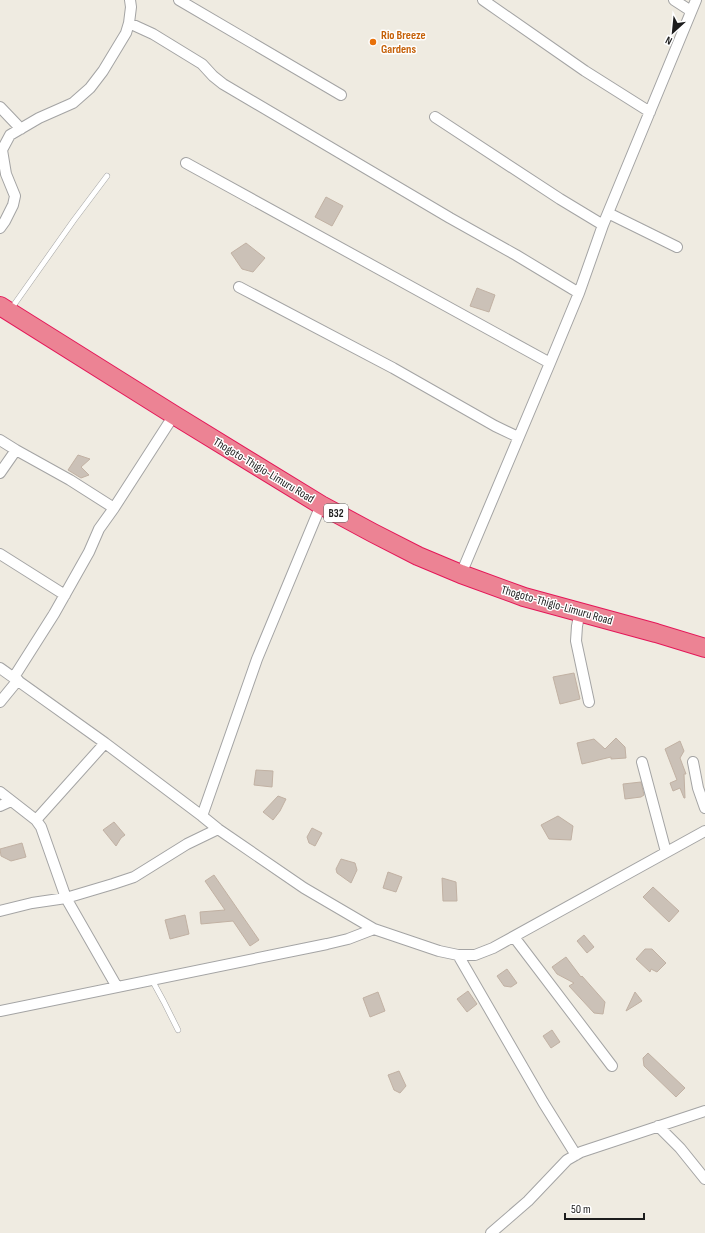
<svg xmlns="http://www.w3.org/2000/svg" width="705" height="1233" viewBox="0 0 705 1233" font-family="'Sofia Sans Condensed',sans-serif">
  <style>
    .building { fill: #cbc1b7; stroke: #c1b1a3 }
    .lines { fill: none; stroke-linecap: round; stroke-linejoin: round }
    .lane-casing { stroke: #a4a4a4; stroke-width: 6 }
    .street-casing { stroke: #a4a4a4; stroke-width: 12 }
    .highway-casing { stroke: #e41758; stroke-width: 20 }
    .lane { stroke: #fff; stroke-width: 5 }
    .street { stroke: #fff; stroke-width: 10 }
    .highway { stroke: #ec8394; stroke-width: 18 }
    .food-dot { fill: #e8710a; stroke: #fff; stroke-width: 1.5 }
    .labels { text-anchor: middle; stroke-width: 3; stroke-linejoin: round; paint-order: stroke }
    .shield { fill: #fff; stroke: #616161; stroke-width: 1 }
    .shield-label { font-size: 11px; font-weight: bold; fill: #1d1d1d }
    .food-label { font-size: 12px; font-weight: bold; fill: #c56008; stroke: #fff; text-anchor: start }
    .street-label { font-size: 12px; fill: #1d1d1d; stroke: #fff }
  </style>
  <rect width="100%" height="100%" fill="#efebe1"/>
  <path class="building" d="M326 197 343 206 332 226 315 217Z
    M246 243 265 258 253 272 242 269 231 253Z
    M477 288 495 295 489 312 470 306Z
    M78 455 90 459 81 467 89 475 81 478 68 470Z
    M574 673 580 699 560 704 553 677Z
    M616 738 625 747 626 758 611 759V757L582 764 577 743 594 739 605 749Z
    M680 741 684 751 680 758 686 774H684L685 798H684L680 788 673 791 670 783 677 780 665 749Z
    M256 770 273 771 272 787 254 785Z
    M641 782 644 795 641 797 625 799 623 784Z
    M278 796 286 799 280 811 273 820 263 812Z
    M558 816 573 826 571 840 549 839 541 825Z
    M114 822 125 835 121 838 116 846 103 830Z
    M312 828 322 833 315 846 309 843 307 837Z
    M22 843 26 857 11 861 1 856 0 849Z
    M341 859 355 863 357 870 351 883 337 873 336 869Z
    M388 872 402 877 396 892 383 888Z
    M214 875 259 940 250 946 233 921 201 924 200 912 225 910 205 881Z
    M442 878 456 882 457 901H443Z
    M653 887 679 911 669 922 643 897Z
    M185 915 189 934 170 939 165 920Z
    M584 935 594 947 587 953 577 941Z
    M645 949H652L666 963 657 972 651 969 650 972 636 959Z
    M566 957 581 977 582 976 605 1002 603 1014 594 1013 569 986 574 983 557 974 552 967Z
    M507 969 517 983 511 987 504 986 497 976Z
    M468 991 477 1004 467 1012 457 999Z
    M378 992 385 1011 370 1017 363 998Z
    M635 992 642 1001 626 1011Z
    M552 1030 560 1042 551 1048 543 1036Z
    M648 1053 685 1088 676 1097 644 1066 643 1058Z
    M399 1071 406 1086 400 1093 394 1090 388 1075Z"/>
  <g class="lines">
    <g class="lane-casing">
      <path id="lane" d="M11 309 74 220 107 176
        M152 980 164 1002 178 1030"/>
    </g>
    <g class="street-casing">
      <path id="street" d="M179 0 341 95
        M483 0 585 71 650 112
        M674 0 691 11
        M129 23 153 34 202 64 213 76 223 84 450 218 516 255 579 293
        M0 107 21 129
        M435 117 560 199 603 225
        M186 163 550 363
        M608 213 677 247
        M0 228 5 221 13 205 15 196 6 174 2 150 10 135 39 118 73 103 90 88 103 71 126 33 129 23 131 7 130 0
        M239 287 393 368 495 426 518 437
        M0 440 16 450 70 480 114 508 174 415
        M0 473 16 450
        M0 554 65 595
        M461 574 550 363 579 293 603 225 696 0
        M580 612 577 626 576 641 589 702
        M0 668 105 743 202 816 218 829 304 888 374 929 439 951 458 955H475L493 948 705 831
        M14 677 54 614 89 552 99 529 114 508
        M0 702 18 680
        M642 762 666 852
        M693 762 698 788 705 808
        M0 792 36 820 41 827 66 898 117 987
        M0 806 11 801
        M202 816 257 659 321 505
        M36 820 105 743
        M0 911 32 903 66 898 113 884 134 877 187 844 218 829
        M514 937 612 1066
        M458 955 543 1102 576 1155
        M0 1011 327 944 348 939 374 929
        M658 1126 680 1148 705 1179
        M491 1233 528 1201 567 1160 581 1152 705 1111"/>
    </g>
    <g class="highway-casing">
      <path id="highway" d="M0 306 174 415 321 505 373 533 418 556 461 574 524 597 656 633 705 648"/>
    </g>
    <use href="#lane" class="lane"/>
    <use href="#street" class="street"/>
    <use href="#highway" class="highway"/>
  </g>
  <circle class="food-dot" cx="373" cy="42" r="4"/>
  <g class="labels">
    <rect class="shield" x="324" y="504" width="24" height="18" rx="3"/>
    <g class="shield-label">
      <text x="336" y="517">B32</text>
    </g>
    <g class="food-label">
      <text x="381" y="39">Rio Breeze<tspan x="381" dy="14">Gardens</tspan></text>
    </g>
    <g class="street-label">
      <text transform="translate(264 470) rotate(31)" y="4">Thogoto-Thigio-Limuru Road</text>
      <text transform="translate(557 605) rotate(16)" y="4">Thogoto-Thigio-Limuru Road</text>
    </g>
  </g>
  <g transform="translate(673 32) rotate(207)" stroke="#ffffff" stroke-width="3" paint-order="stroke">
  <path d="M0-3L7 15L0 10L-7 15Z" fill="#1d1d1d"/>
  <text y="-6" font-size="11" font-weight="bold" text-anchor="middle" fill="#1d1d1d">N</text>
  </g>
  <path d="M565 1213v6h79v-6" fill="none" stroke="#1d1d1d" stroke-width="2"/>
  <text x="571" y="1213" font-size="12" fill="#1d1d1d" stroke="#ffffff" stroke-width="3" paint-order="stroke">50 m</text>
</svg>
